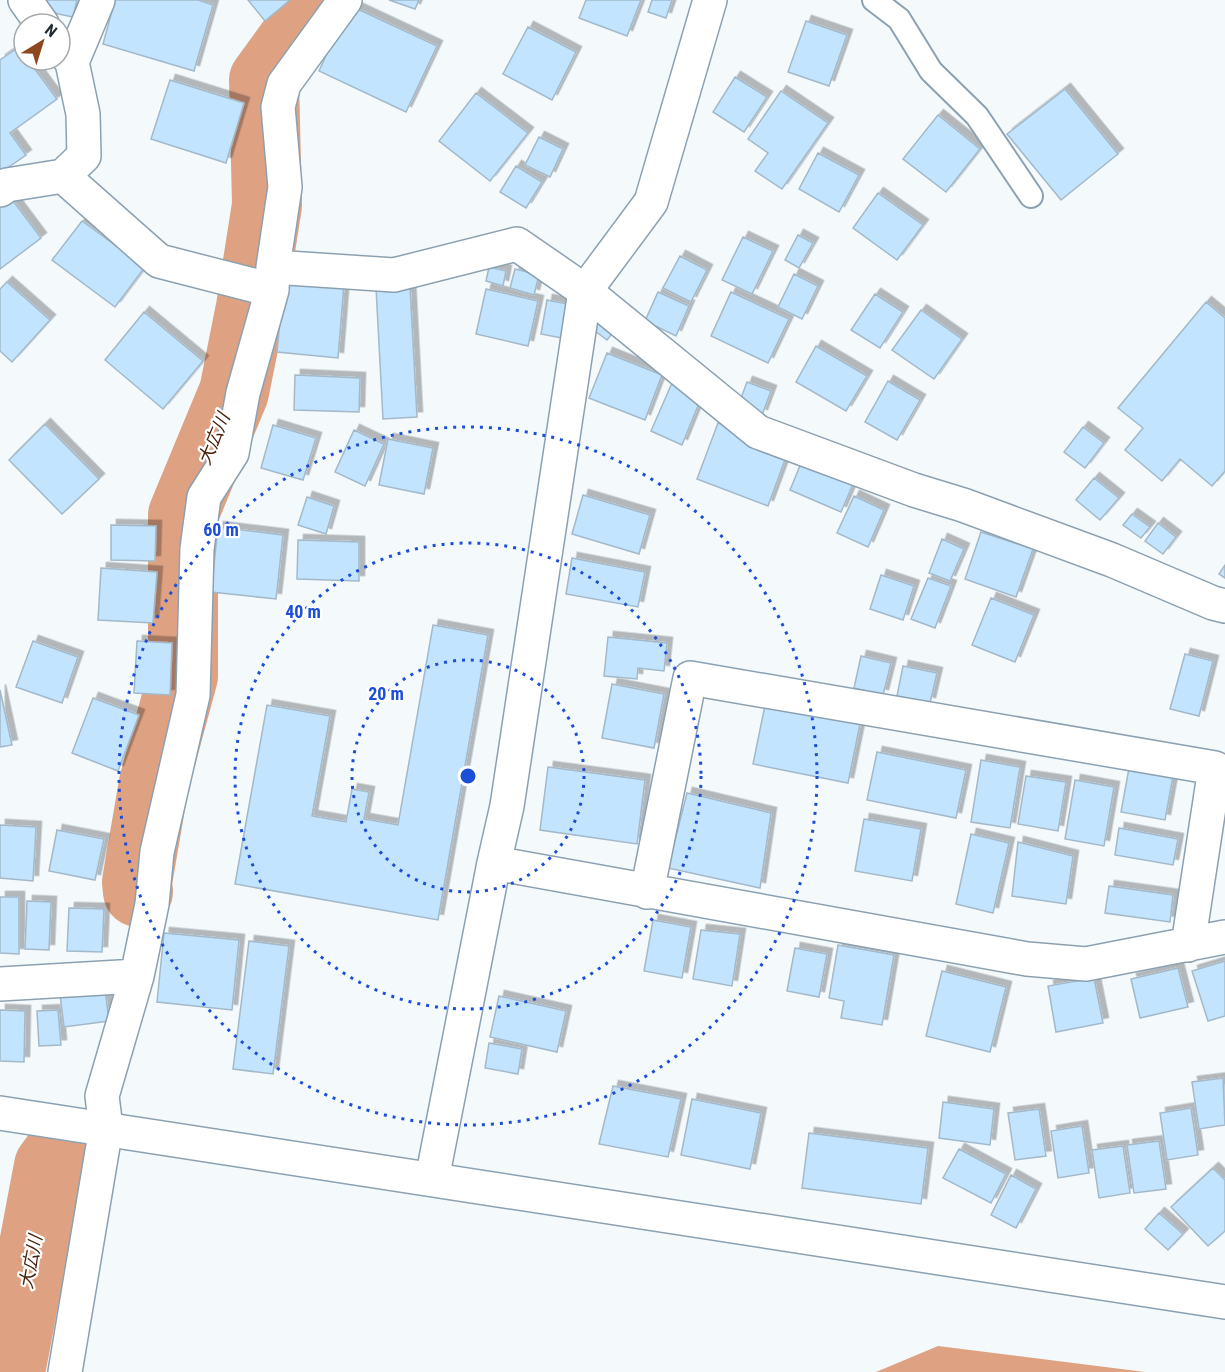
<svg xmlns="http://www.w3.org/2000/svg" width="1225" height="1372" viewBox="0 0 1225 1372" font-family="'Roboto Condensed','Noto Sans JP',sans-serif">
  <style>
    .water { fill: #dea283 }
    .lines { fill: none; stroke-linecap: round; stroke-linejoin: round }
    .river { stroke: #dea283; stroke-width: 70 }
    .building { fill: #c2e4fe; stroke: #a3b9ca; stroke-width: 1.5; filter: url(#shadow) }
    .service-casing { stroke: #8ba1b1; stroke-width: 26 }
    .minor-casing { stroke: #8ba1b1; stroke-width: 36 }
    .tertiary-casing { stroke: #8ba1b1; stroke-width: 36 }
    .service { stroke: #fff; stroke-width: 22 }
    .minor { stroke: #fff; stroke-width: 33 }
    .tertiary { stroke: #fff; stroke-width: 33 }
    .ring { fill: none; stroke: #1d4ed8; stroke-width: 3; stroke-dasharray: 3 6 }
    .labels { text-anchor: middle; stroke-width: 4.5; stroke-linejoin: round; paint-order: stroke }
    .water-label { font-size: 18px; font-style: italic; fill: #49220b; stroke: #fff }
    .centre { fill: #1d4ed8; stroke: #fff; stroke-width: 3 }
    .ring-label { font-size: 18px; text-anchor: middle; font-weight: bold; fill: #1d4ed8; stroke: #fff; stroke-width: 4.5; stroke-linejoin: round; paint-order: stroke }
  </style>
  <defs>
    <filter id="shadow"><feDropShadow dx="5.5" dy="-5.5" stdDeviation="0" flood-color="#0004"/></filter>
  </defs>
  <rect width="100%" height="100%" fill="#f4f9fc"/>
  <path class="water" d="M938 1346 1145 1372H876Z"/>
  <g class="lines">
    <path class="river" d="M138 892 137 882 154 783 183 676V515L234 392 251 307 267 205 264 80 322 0
      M10 1372 49 1166 57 1155"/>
  </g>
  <path class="building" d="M46 0H77L73 17 44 11Z
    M115 0H198L213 5 194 71 103 44Z
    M248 0H290L265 21Z
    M389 0H419L415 9Z
    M586 0H641L627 36 579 18Z
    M652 0H672L666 18 648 12Z
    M349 5 437 46 406 112 319 71Z
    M806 21 847 35 829 86 788 72Z
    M528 27 576 52 552 100 503 74Z
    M19 47 24 54V60H28L57 99 10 133 26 155 0 173V60Z
    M735 77 767 97 744 132 713 112Z
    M170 80 244 103 226 163 151 139Z
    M1065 89 1118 154 1061 200 1007 134Z
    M781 91 828 123 782 189 755 171 768 153 748 139Z
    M476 93 528 133 490 181 439 141Z
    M938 115 980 149 946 192 903 159Z
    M539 137 563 149 550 177 525 165Z
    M818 153 859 175 839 212 799 189Z
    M516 166 542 182 526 208 500 192Z
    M878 193 923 225 897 260 853 228Z
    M11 198 41 238 0 269V206Z
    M82 221 145 267 115 307 52 260Z
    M798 235 813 243 799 268 785 260Z
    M743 237 773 251 752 294 722 280Z
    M680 256 707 270 691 302 663 288Z
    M489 267 506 271 503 286 486 281Z
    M515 269 539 275 534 295 510 288Z
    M794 274 818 286 802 319 778 307Z
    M284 278 344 284 338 358 277 352Z
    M7 282 50 320 12 362 0 351V289Z
    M410 286 417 417 383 419 376 288Z
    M486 289 538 301 528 346 476 334Z
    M658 292 689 306 676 336 645 321Z
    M731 292 789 319 768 363 711 336Z
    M875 294 903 312 880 348 851 330Z
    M547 300 578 306 572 340 541 334Z
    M1206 302 1225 318V471L1212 486 1180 459 1162 481 1125 450 1143 428 1118 408Z
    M921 310 962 339 934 379 892 350Z
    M144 312 203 361 163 409 105 360Z
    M601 316 617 328 607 340 591 328Z
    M816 346 867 376 846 411 796 382Z
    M607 353 662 375 645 420 589 398Z
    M295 375 360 378 359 412 294 410Z
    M888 381 920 400 897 440 865 422Z
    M747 382 771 391 762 415 738 406Z
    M672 383 702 396 682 445 651 431Z
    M718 423 789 449 768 506 697 479Z
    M45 424 99 479 62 514 9 460Z
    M273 425 316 438 303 480 261 468Z
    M1083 427 1104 443 1085 468 1064 452Z
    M354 430 384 444 365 486 335 472Z
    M388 439 433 448 424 494 379 485Z
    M804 456 856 477 841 512 790 490Z
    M1094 478 1119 498 1100 520 1076 500Z
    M583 495 650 515 639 554 572 534Z
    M854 496 884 510 868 547 837 533Z
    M307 497 334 506 326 534 298 525Z
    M1132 514 1150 527 1141 538 1123 525Z
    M1158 523 1176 537 1163 554 1145 541Z
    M111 525 156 526 155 561 111 560Z
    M218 527 283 535 276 599 211 592Z
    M981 532 1033 549 1016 597 965 579Z
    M942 539 964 549 950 581 929 573Z
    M298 540 359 542V581L297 579Z
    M572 558 645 572 638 607 566 594Z
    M1225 565V578L1219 574Z
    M101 568 157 572 153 623 98 620Z
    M881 575 914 586 903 620 870 609Z
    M928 578 951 586 935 628 911 619Z
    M991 598 1034 615 1015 662 972 645Z
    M433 625 488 635 438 920 235 884 267 705 330 716 312 816 346 822 352 789 369 792 364 819 398 825Z
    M608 637 667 643 664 671 638 668 637 679 604 676Z
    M33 641 78 657 62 703 16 687Z
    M137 641 172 643 170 695 134 693Z
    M1185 654 1213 661 1199 716 1170 709Z
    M861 656 891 663 883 695 854 688Z
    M903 666 937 673 930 703 897 696Z
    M612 684 664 694 654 748 602 738Z
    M0 690 12 745 0 747Z
    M93 698 139 715 118 771 72 753Z
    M765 705 860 724 848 783 753 764Z
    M877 752 966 770 956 818 867 800Z
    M981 760 1020 767 1010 828 971 822Z
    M548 767 645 780 637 844 540 830Z
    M1129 768 1173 776 1165 820 1121 812Z
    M1026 776 1066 782 1058 831 1018 824Z
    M1075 780 1114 787 1104 846 1065 839Z
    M687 793 771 813 760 888 668 868Z
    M864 819 921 829 912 881 855 871Z
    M0 825 36 827 33 881 0 878Z
    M1119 828 1178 839 1173 865 1115 855Z
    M57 830 104 839 95 880 49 871Z
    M971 834 1009 843 993 913 956 904Z
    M1018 842 1073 856 1066 904 1012 896Z
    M1109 886 1173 895 1170 922 1105 913Z
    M0 897H19V954L0 953Z
    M27 901 51 902 49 950 25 949Z
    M69 908 104 909 102 952 67 951Z
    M653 920 691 927 682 978 644 971Z
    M701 930 740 934 732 986 693 979Z
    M164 933 239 940 232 1010 157 1002Z
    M249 941 289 946 273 1074 233 1069Z
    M838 945 894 955 882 1025 841 1018 844 1001 829 998Z
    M795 948 827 954 819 997 787 991Z
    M1225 961V1016L1208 1021 1192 971Z
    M1178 968 1188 1007 1140 1018 1131 979Z
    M942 971 1006 987 990 1052 926 1036Z
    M1094 978 1103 1023 1056 1032 1048 986Z
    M104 981 109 1021 64 1027 59 986Z
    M499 996 566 1011 557 1052 490 1037Z
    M0 1010 25 1011 24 1062 0 1061Z
    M58 1010 61 1045 39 1046 37 1011Z
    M489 1043 522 1049 518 1074 485 1068Z
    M1223 1078 1225 1125 1199 1129 1192 1082Z
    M613 1086 681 1099 668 1157 599 1144Z
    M692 1099 761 1113 750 1169 681 1155Z
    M943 1102 994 1109 990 1145 939 1138Z
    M1191 1108 1198 1155 1167 1160 1160 1113Z
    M1039 1109 1046 1156 1015 1160 1008 1113Z
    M1082 1126 1089 1173 1058 1178 1051 1131Z
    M809 1133 928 1148 921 1204 802 1188Z
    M1159 1141 1166 1189 1134 1193 1127 1145Z
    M1123 1146 1130 1193 1099 1198 1092 1150Z
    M959 1149 1006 1174 991 1203 943 1178Z
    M1213 1168 1225 1180V1231L1208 1246 1171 1207Z
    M1011 1175 1036 1189 1016 1228 991 1215Z
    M1159 1213 1183 1234 1168 1250 1145 1229Z"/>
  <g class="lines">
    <g class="service-casing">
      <path id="service" d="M874 0 899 19 931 71 977 116 1031 196"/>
    </g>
    <g class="minor-casing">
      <path id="minor" d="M25 0 42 24
        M72 62 98 0
        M63 176 159 261 272 290
        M0 190 7 185 63 176 84 156 83 114 72 62 60 47
        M273 267 394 275 517 244 585 291 758 432 914 490 963 505 1112 560 1213 603 1225 606
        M494 863 1027 959 1086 964 1225 937
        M647 892 690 678 1215 768 1188 945
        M0 984 137 976
        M432 1179 494 863 507 806 585 291 651 202 710 0
        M65 1372 106 1128 102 1096 137 976 152 904 157 852 193 695 197 549 204 497 232 453 243 393 272 290 273 267 285 187 278 107 284 84 345 0"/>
    </g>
    <g class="tertiary-casing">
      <path id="tertiary" d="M0 1113 1225 1302"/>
    </g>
    <use href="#service" class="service"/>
    <use href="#minor" class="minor"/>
    <use href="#tertiary" class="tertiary"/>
  </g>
  <g class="ring">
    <circle cx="468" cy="776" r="116"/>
    <circle cx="468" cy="776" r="233"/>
    <circle cx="468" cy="776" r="349"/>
  </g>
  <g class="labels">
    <g class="water-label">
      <text transform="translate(214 439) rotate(-67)" y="6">大広川</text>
      <text transform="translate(31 1262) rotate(-79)" y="6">大広川</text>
    </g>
  </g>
  <circle cx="468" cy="776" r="9" class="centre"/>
  <g class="ring-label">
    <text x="221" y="536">60 m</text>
    <text x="303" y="618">40 m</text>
    <text x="386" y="700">20 m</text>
  </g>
  <g transform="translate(42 42) rotate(38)"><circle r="28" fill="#ffffff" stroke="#a7aaad" stroke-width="1.5"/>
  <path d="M0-4.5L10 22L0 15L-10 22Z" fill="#8d471f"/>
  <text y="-9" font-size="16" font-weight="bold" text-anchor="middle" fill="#222b32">N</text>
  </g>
</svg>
